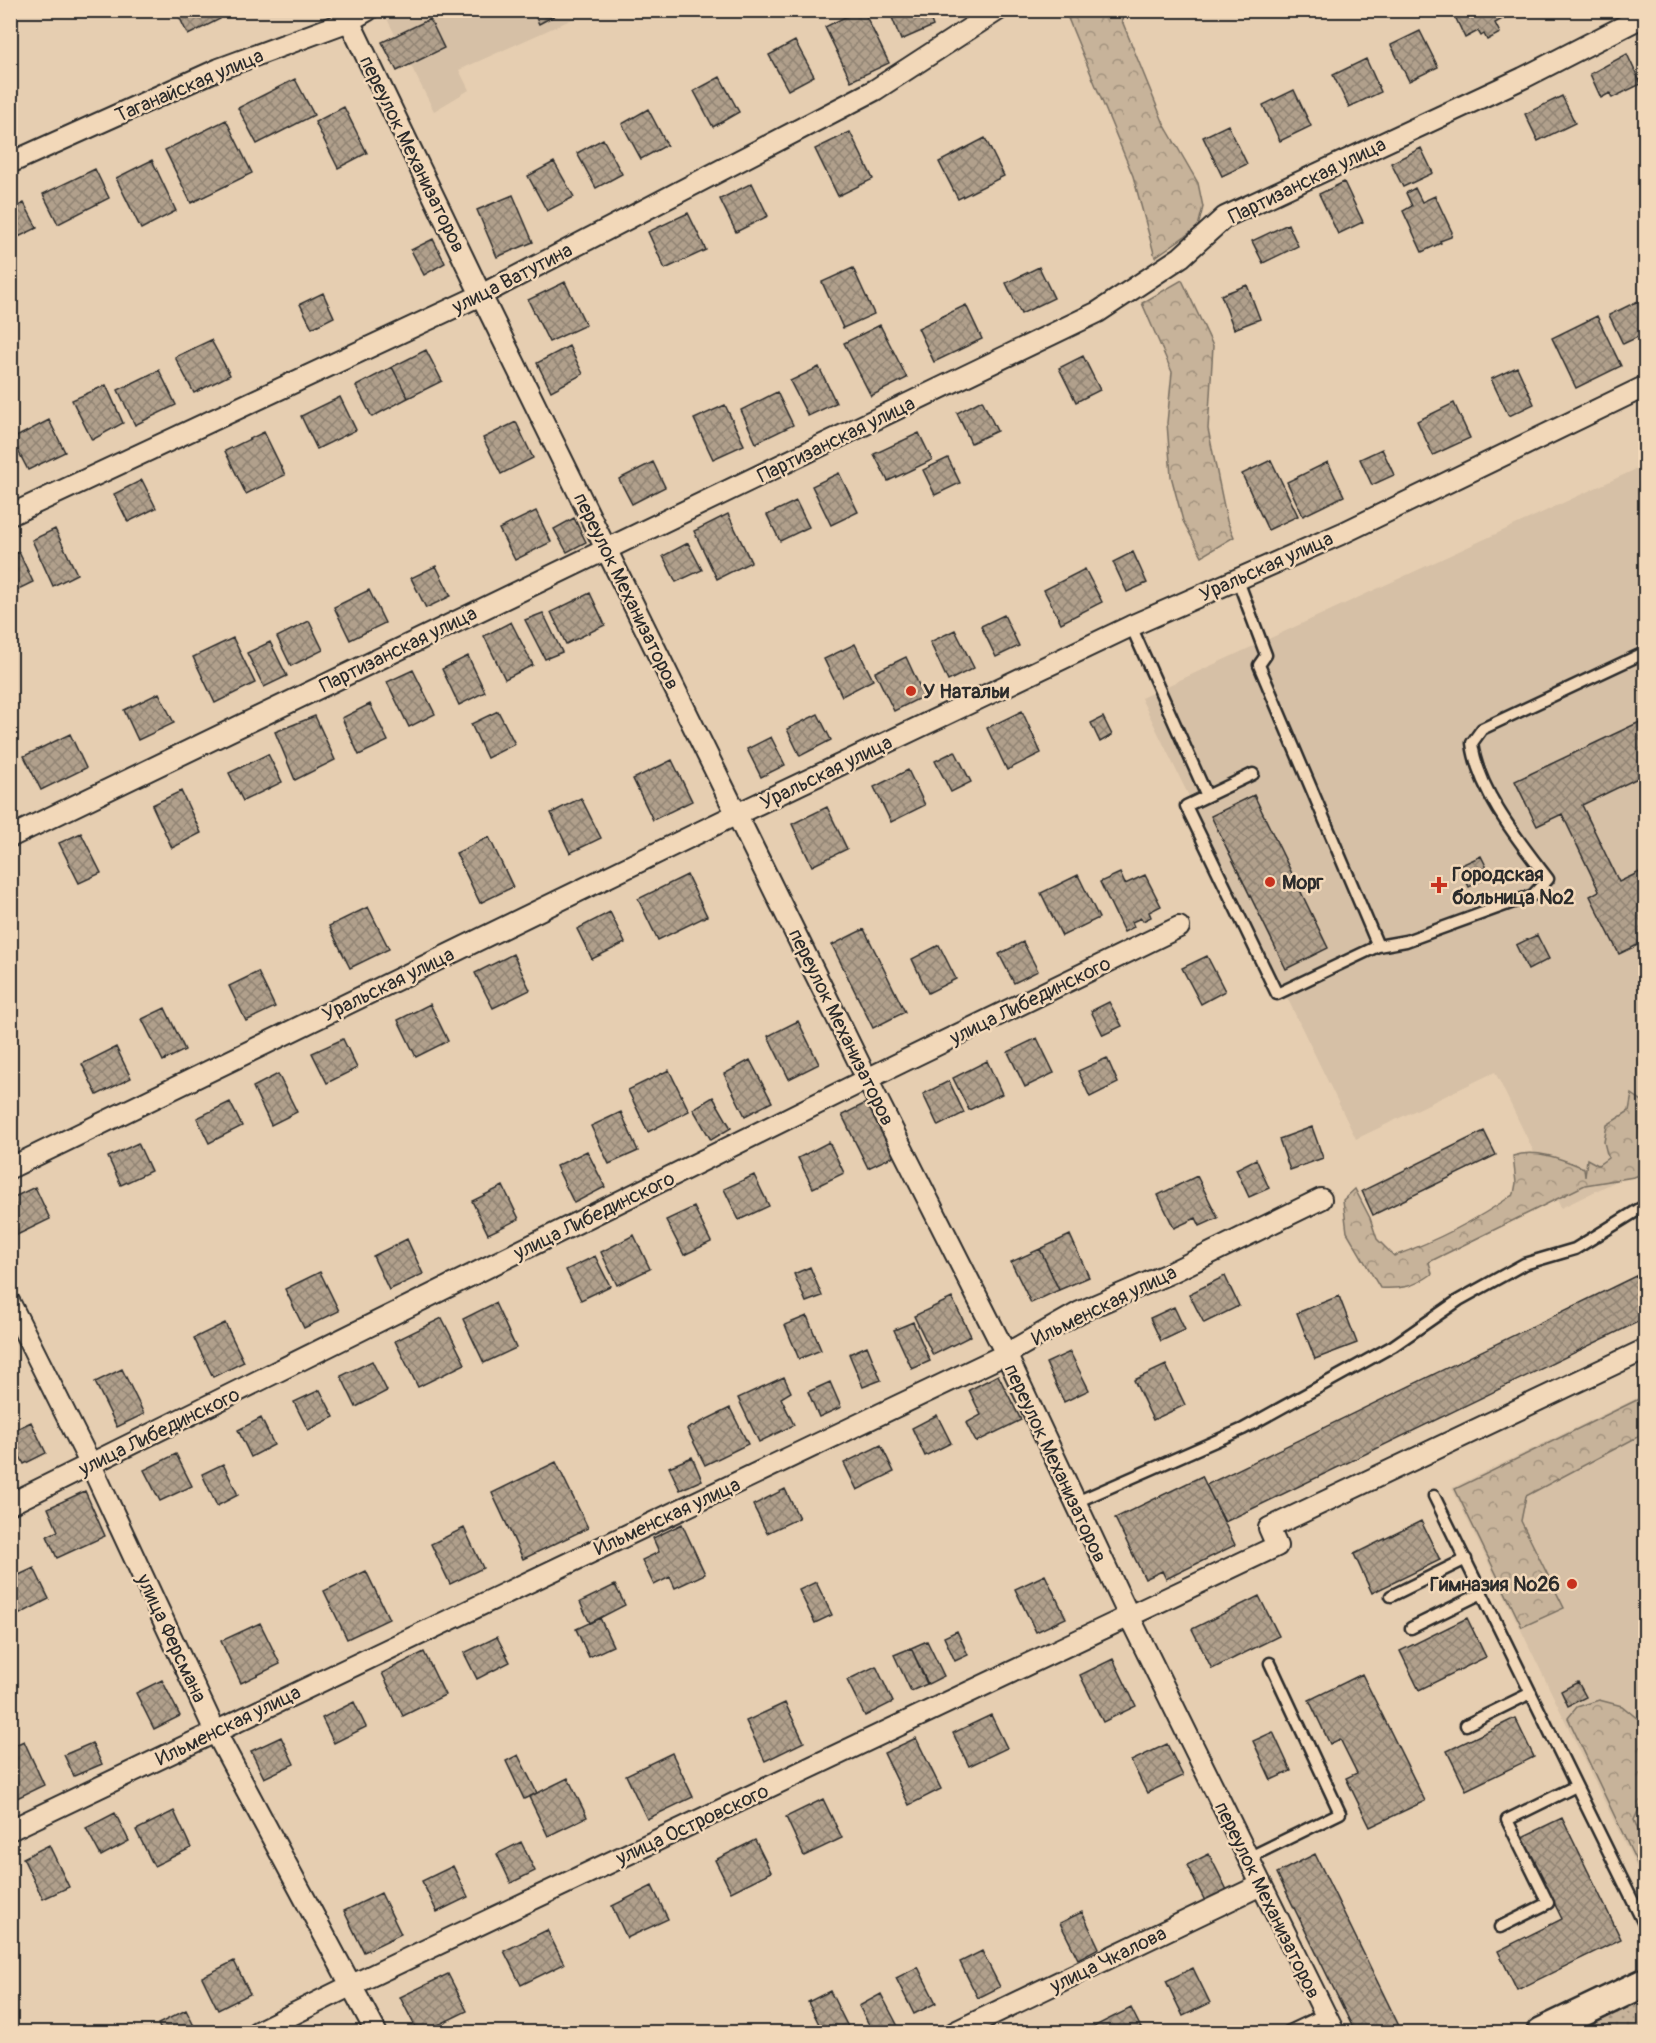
<svg xmlns="http://www.w3.org/2000/svg" width="1656" height="2043" viewBox="0 0 1656 2043" font-family="Pangolin,sans-serif">
  <style>
    .built { fill: #d6c0a6 }
    .grass { fill: url(#grass-dots); stroke: #796f62; stroke-width: 1.5 }
    .forest { fill: url(#forest-crowns); stroke: #796f62; stroke-width: 1.5 }
    .building { fill: url(#building-cross-hatch); stroke: #2b2b2b; stroke-width: 1.5 }
    .lines { fill: none; stroke-linecap: round; stroke-linejoin: round }
    .service-casing { stroke: #2b2b2b; stroke-width: 15 }
    .minor-casing { stroke: #2b2b2b; stroke-width: 24 }
    .secondary-casing { stroke: #2b2b2b; stroke-width: 32 }
    .service { stroke: #f2d8b9; stroke-width: 10 }
    .minor { stroke: #f2d8b9; stroke-width: 20 }
    .secondary { stroke: #f2d8b9; stroke-width: 27 }
    .poi-dot { fill: #c8321e; stroke: #f2d8b9; stroke-width: 2 }
    .labels { text-anchor: middle; stroke-width: 5; stroke-linejoin: round; paint-order: stroke }
    .street-label { font-size: 20px; fill: #2b2b2b; stroke: #f2d8b9 }
    .poi-label { font-size: 20px; font-weight: bold; fill: #2b2b2b; stroke: #f2d8b9; text-anchor: start }
  </style>
  <defs>
    <pattern id="grass-dots" width="8" height="8" patternUnits="userSpaceOnUse" patternTransform="scale(1.5)"><rect width="8" height="8" fill="#c7b39a"/><path d="M2 2h.1M6 6h.1" fill="none" stroke="#a2927e" stroke-width="1.8" stroke-linecap="round"/></pattern>
    <pattern id="forest-crowns" width="20" height="18" patternUnits="userSpaceOnUse" patternTransform="scale(1.5)"><rect width="20" height="18" fill="#c7b39a"/><path d="M2 6a3 3 0 1 1 6 0M12 15a3 3 0 1 1 6 0" fill="none" stroke="#a2927e"/></pattern>
    <pattern id="building-cross-hatch" width="8" height="8" patternUnits="userSpaceOnUse" patternTransform="scale(1.5)"><rect width="8" height="8" fill="#b1a08c"/><path d="M0 0l8 8M0 8l8-8" fill="none" stroke="#908373"/></pattern>
  </defs>
  <rect width="100%" height="100%" fill="#e6ceb1"/>
  <filter id="ink" filterUnits="userSpaceOnUse"><feTurbulence type="fractalNoise" baseFrequency=".0167" numOctaves="2"/><feDisplacementMap in="SourceGraphic" scale="12" xChannelSelector="R" yChannelSelector="G"/><feConvolveMatrix kernelMatrix="1 2 1 2 8 2 1 2 1" color-interpolation-filters="sRGB"/></filter>
  <g filter="url(#ink)">
    <path class="built" d="M389 10H571L575 18 459 70 469 90 434 111 384 13Z
      M1645 465V1167L1561 1208 1495 1072 1356 1139 1141 698Z
      M1645 1394V1885L1452 1488Z"/>
    <path class="grass" d="M1645 1999V2032H1577Z"/>
    <path class="forest" d="M1065 11H1118L1164 124 1198 183 1203 207 1198 227 1155 257 1133 176Z
      M1182 280 1213 346 1208 429 1227 521 1234 537 1202 556 1183 521 1171 476 1167 423 1172 372 1142 303Z
      M1632 1094 1645 1103V1173L1634 1177 1585 1185 1429 1262 1432 1274C1414 1287 1402 1289 1380 1288L1347 1232 1343 1200 1355 1189 1370 1218 1377 1239 1394 1256C1436 1241 1478 1219 1514 1194L1516 1183 1513 1156C1536 1148 1562 1159 1584 1168L1585 1177 1587 1159 1598 1165 1608 1158 1604 1142 1607 1125 1629 1111Z
      M1645 1396V1433L1526 1496 1521 1521 1564 1608 1522 1627 1455 1489Z
      M1599 1700 1622 1706 1639 1720 1645 1732V1796L1634 1820 1645 1847V1880L1568 1718 1577 1707Z"/>
    <path class="building" d="M176 10H216L220 19 188 35Z
      M532 10H565L539 24Z
      M859 10H863L889 63 851 81 825 27Z
      M889 10H927L933 26 901 40Z
      M1452 10H1503L1506 17 1495 23 1500 33 1487 40 1484 34 1481 36 1478 31 1465 38Z
      M430 19 444 48 397 71 382 42Z
      M1420 31 1438 67 1409 81 1391 45Z
      M795 41 814 76 788 90 769 55Z
      M1627 54 1641 84 1612 98 1610 93 1601 98 1590 74Z
      M1366 59 1381 92 1349 107 1333 75Z
      M720 77 739 112 713 127 694 91Z
      M295 79 314 115 257 144 238 108Z
      M1294 90 1311 126 1280 141 1263 105Z
      M1562 96 1575 123 1538 141 1525 114Z
      M344 107 367 153 338 168 315 122Z
      M648 109 667 145 641 159 622 124Z
      M226 120 252 173 191 203 165 150Z
      M1228 125 1247 164 1222 176 1203 137Z
      M850 132 873 179 838 196 815 149Z
      M985 138 1004 176 958 199 939 162Z
      M603 139 622 174 596 188 577 153Z
      M1421 148 1433 173 1403 187 1391 163Z
      M152 160 176 211 141 229 116 178Z
      M554 162 574 197 547 211 528 176Z
      M95 169 109 198 58 224 43 194Z
      M1344 182 1363 222 1338 234 1319 194Z
      M752 183 768 216 736 232 720 199Z
      M1415 188 1422 202 1435 196 1452 232 1451 237 1440 241 1441 243 1422 252 1403 211 1412 206 1406 193Z
      M513 195 533 242 497 257 477 210Z
      M24 203 37 228 10 241V210Z
      M688 213 706 250 665 269 648 232Z
      M1288 224 1298 246 1263 263 1252 241Z
      M433 239 445 263 424 275 411 250Z
      M1039 267 1054 298 1021 314 1006 283Z
      M853 268 874 314 843 328 822 282Z
      M565 282 586 325 549 342 528 300Z
      M1247 285 1260 319 1234 329 1221 295Z
      M323 293 334 317 312 328 300 304Z
      M1638 301 1646 316V333L1623 344 1609 315Z
      M966 305 982 339 934 362 918 328Z
      M1597 316 1621 366 1576 388 1552 338Z
      M880 325 907 378 871 396 844 343Z
      M211 340 230 375 194 393 175 357Z
      M569 346 583 374 551 391 537 363Z
      M426 350 442 381 408 398 392 367Z
      M1083 356 1100 390 1076 402 1059 368Z
      M392 367 408 398 372 417 356 386Z
      M819 367 836 403 808 416 790 381Z
      M1517 367 1534 404 1509 416 1491 379Z
      M159 370 176 405 135 425 118 390Z
      M106 385 123 423 92 440 72 400Z
      M777 392 793 425 756 443 741 410Z
      M340 397 356 430 317 449 301 416Z
      M982 400 997 431 971 443 957 413Z
      M1454 403 1470 438 1433 455 1417 421Z
      M725 405 744 445 713 459 694 419Z
      M49 420 65 452 28 470 12 439Z
      M516 422 533 458 501 474 483 438Z
      M264 432 285 475 246 494 225 451Z
      M919 433 932 460 888 481 874 454Z
      M1382 449 1394 475 1372 485 1360 459Z
      M948 458 960 483 935 495 923 470Z
      M1271 460 1298 516 1268 530 1242 474Z
      M653 462 665 487 632 504 619 479Z
      M1328 462 1344 496 1303 516 1287 482Z
      M839 473 858 512 831 525 812 486Z
      M142 480 156 508 128 522 114 494Z
      M796 501 809 527 780 541 767 515Z
      M536 511 551 542 515 560 499 529Z
      M728 514 751 562 717 579 694 531Z
      M574 518 586 542 567 552 554 529Z
      M55 529 77 574 53 586 32 540Z
      M688 543 702 570 676 582 663 556Z
      M19 552 33 582 10 593V556Z
      M1133 552 1147 583 1127 592 1113 562Z
      M436 566 451 596 426 608 411 578Z
      M1085 569 1102 602 1061 623 1044 590Z
      M369 590 385 623 350 640 334 607Z
      M590 593 605 625 566 644 551 612Z
      M543 613 562 652 545 659 525 620Z
      M1004 615 1019 646 996 657 981 626Z
      M309 621 323 650 291 666 277 637Z
      M511 622 533 665 505 679 484 636Z
      M955 630 974 668 948 681 930 642Z
      M233 638 255 683 215 703 193 657Z
      M270 642 287 676 264 687 247 653Z
      M855 644 873 680 842 696 824 659Z
      M468 656 485 692 459 705 442 669Z
      M906 657 924 696 894 711 875 672Z
      M413 670 435 714 409 727 387 682Z
      M159 693 174 723 138 740 124 710Z
      M370 704 388 741 359 755 342 718Z
      M498 711 515 744 487 758 471 724Z
      M1022 711 1041 753 1007 770 987 728Z
      M818 714 831 740 800 756 787 729Z
      M315 716 335 760 295 780 275 732Z
      M1103 717 1112 735 1100 742 1091 723Z
      M1646 719V774L1582 805 1619 882 1646 869V941L1619 954 1590 896 1599 891 1562 814 1537 826 1515 781Z
      M70 734 86 768 41 790 24 756Z
      M771 737 785 765 761 777 747 749Z
      M955 751 971 782 951 792 935 761Z
      M268 754 282 782 243 801 229 773Z
      M672 760 692 801 653 820 633 779Z
      M908 770 925 805 891 822 874 787Z
      M181 791 201 833 172 848 152 805Z
      M1254 795 1328 948 1286 969 1211 816Z
      M581 798 601 838 570 853 551 813Z
      M827 807 847 849 812 866 792 824Z
      M81 833 101 873 79 883 59 843Z
      M489 837 513 887 480 903 456 853Z
      M1481 856 1491 876 1469 887 1459 866Z
      M1120 873 1125 884 1145 875 1161 906 1149 912 1151 917 1143 921 1141 918 1132 922 1134 927 1124 932 1100 882Z
      M687 875 707 916 658 940 638 899Z
      M1078 875 1099 918 1062 936 1041 893Z
      M368 907 389 949 350 968 329 926Z
      M610 912 625 943 592 959 577 929Z
      M864 929 905 1012 873 1028 832 945Z
      M1537 935 1549 959 1528 970 1516 945Z
      M1023 942 1038 971 1014 983 999 954Z
      M939 945 956 979 928 993 912 959Z
      M513 954 530 990 493 1008 475 973Z
      M1207 956 1225 991 1201 1004 1182 968Z
      M258 972 275 1007 246 1021 229 986Z
      M1109 1002 1122 1026 1103 1035 1091 1011Z
      M430 1004 448 1041 416 1057 398 1020Z
      M165 1008 185 1050 163 1061 142 1019Z
      M798 1021 819 1064 789 1079 768 1036Z
      M1037 1038 1054 1073 1025 1087 1008 1052Z
      M343 1039 357 1068 327 1083 312 1053Z
      M116 1047 131 1078 97 1095 82 1064Z
      M1107 1058 1118 1083 1090 1097 1078 1071Z
      M750 1060 772 1102 745 1116 724 1074Z
      M987 1061 1002 1094 969 1110 953 1078Z
      M669 1070 689 1111 648 1132 628 1090Z
      M278 1074 297 1112 271 1125 253 1087Z
      M949 1081 964 1113 938 1126 923 1094Z
      M713 1097 731 1128 711 1140 693 1109Z
      M230 1102 242 1126 209 1143 197 1118Z
      M868 1102 894 1156 868 1168 842 1115Z
      M621 1112 638 1151 609 1164 591 1126Z
      M1312 1127 1323 1158 1290 1170 1279 1139Z
      M1484 1131 1496 1155 1373 1215 1362 1191Z
      M829 1142 844 1173 813 1188 798 1158Z
      M138 1143 151 1171 121 1185 108 1157Z
      M587 1151 605 1187 574 1203 556 1166Z
      M1256 1159 1269 1188 1249 1197 1236 1169Z
      M754 1175 769 1206 739 1220 724 1189Z
      M1197 1176 1218 1218 1200 1226 1196 1218 1174 1228 1158 1195Z
      M503 1186 519 1219 488 1234 472 1201Z
      M35 1187 50 1219 17 1235 10 1223V1199Z
      M694 1207 711 1242 684 1255 666 1220Z
      M634 1235 650 1269 617 1285 601 1252Z
      M1070 1235 1089 1277 1059 1290 1040 1249Z
      M407 1239 423 1274 389 1290 373 1256Z
      M1040 1249 1059 1290 1031 1303 1011 1262Z
      M595 1256 610 1286 581 1300 566 1270Z
      M810 1267 822 1296 806 1302 794 1274Z
      M1646 1271V1318L1225 1522 1206 1485Z
      M320 1272 339 1311 304 1328 285 1289Z
      M1225 1276 1239 1306 1204 1323 1189 1294Z
      M1339 1296 1357 1343 1315 1359 1297 1313Z
      M952 1298 971 1336 933 1355 914 1316Z
      M495 1303 516 1348 484 1363 463 1319Z
      M1174 1307 1185 1330 1161 1341 1150 1318Z
      M807 1316 821 1350 799 1359 785 1325Z
      M442 1318 465 1364 418 1387 395 1341Z
      M913 1322 930 1361 912 1369 894 1330Z
      M225 1323 244 1362 213 1377 194 1338Z
      M867 1346 881 1380 863 1387 849 1354Z
      M1070 1352 1089 1390 1064 1402 1046 1363Z
      M372 1361 387 1391 356 1407 341 1376Z
      M1166 1365 1185 1405 1153 1420 1134 1380Z
      M122 1369 144 1414 117 1427 95 1382Z
      M998 1375 1021 1420 976 1442 966 1423 981 1415 969 1390Z
      M784 1377 791 1392 781 1398 794 1425 759 1442 738 1398Z
      M830 1382 841 1407 819 1417 808 1392Z
      M320 1390 334 1417 308 1430 294 1402Z
      M730 1408 748 1444 705 1465 687 1429Z
      M937 1415 951 1443 925 1456 912 1428Z
      M261 1418 274 1445 251 1457 238 1430Z
      M31 1422 46 1453 24 1464 10 1437V1432Z
      M881 1445 894 1472 857 1490 844 1463Z
      M176 1454 192 1486 160 1501 144 1470Z
      M692 1457 702 1480 680 1490 669 1467Z
      M556 1462 588 1528 523 1559 492 1493Z
      M223 1464 238 1495 217 1506 202 1474Z
      M1202 1476 1235 1545 1166 1579 1162 1571 1145 1579 1115 1518Z
      M785 1489 799 1518 767 1533 753 1505Z
      M85 1491 105 1536 57 1558 47 1536 58 1531 48 1508Z
      M1421 1521 1440 1560 1372 1593 1354 1554Z
      M682 1524 705 1574 675 1588 670 1577 654 1585 642 1560 659 1552 653 1538Z
      M464 1528 483 1568 450 1584 431 1544Z
      M34 1568 49 1599 18 1615 10 1600V1579Z
      M366 1571 389 1619 347 1639 324 1591Z
      M1045 1575 1066 1618 1036 1632 1015 1589Z
      M816 1582 832 1615 815 1623 799 1590Z
      M615 1585 625 1605 590 1623 580 1602Z
      M1259 1596 1279 1636 1212 1669 1192 1629Z
      M600 1618 613 1646 589 1657 576 1629Z
      M1467 1618 1486 1657 1419 1690 1400 1651Z
      M260 1623 280 1664 241 1683 221 1641Z
      M957 1631 968 1655 955 1661 944 1637Z
      M497 1637 510 1662 477 1679 464 1653Z
      M927 1641 944 1676 928 1684 911 1648Z
      M911 1648 927 1684 911 1691 894 1655Z
      M424 1652 445 1695 403 1716 382 1673Z
      M1113 1659 1136 1706 1103 1722 1080 1675Z
      M876 1666 893 1702 865 1716 847 1680Z
      M1362 1674 1425 1801 1370 1827 1346 1778 1357 1773 1340 1739 1330 1744 1309 1700Z
      M162 1680 180 1716 154 1729 136 1693Z
      M1578 1682 1586 1697 1568 1706 1561 1691Z
      M354 1702 366 1727 334 1743 322 1718Z
      M785 1703 804 1742 765 1761 746 1721Z
      M991 1715 1007 1748 969 1766 953 1733Z
      M1515 1718 1534 1757 1466 1790 1447 1751Z
      M1273 1732 1291 1771 1271 1780 1253 1741Z
      M281 1737 294 1764 264 1778 251 1751Z
      M916 1738 941 1789 909 1805 884 1753Z
      M24 1741 44 1785 15 1799 10 1789V1747Z
      M92 1743 102 1764 74 1776 64 1755Z
      M1167 1744 1183 1776 1147 1793 1131 1761Z
      M672 1753 693 1797 647 1819 626 1775Z
      M518 1755 537 1793 524 1799 506 1761Z
      M568 1778 587 1817 548 1836 529 1797Z
      M823 1799 842 1838 804 1856 786 1817Z
      M174 1811 191 1848 154 1866 136 1830Z
      M115 1813 129 1841 101 1856 86 1828Z
      M1562 1818 1621 1939 1517 1990 1498 1951 1562 1919 1522 1837Z
      M755 1840 771 1872 731 1892 715 1860Z
      M521 1842 535 1871 511 1883 497 1854Z
      M49 1845 69 1887 43 1899 23 1858Z
      M1209 1854 1227 1890 1205 1901 1187 1865Z
      M1315 1854 1402 2032H1355L1277 1873Z
      M453 1866 468 1897 437 1912 422 1881Z
      M652 1886 668 1919 627 1938 612 1906Z
      M381 1893 401 1934 364 1952 344 1911Z
      M1082 1912 1099 1948 1078 1959 1060 1923Z
      M547 1930 564 1964 521 1985 504 1951Z
      M982 1951 1000 1987 978 1998 960 1962Z
      M234 1961 250 1994 218 2010 202 1977Z
      M918 1967 936 2003 914 2014 896 1978Z
      M1193 1968 1210 2003 1183 2016 1166 1981Z
      M448 1974 467 2011 424 2032H418L400 1997Z
      M830 1991 848 2027 837 2032H823L808 2002Z
      M881 1994 900 2030 894 2032H873L859 2006Z
      M1131 2008 1143 2032H1098L1095 2026Z
      M186 2010 197 2032H162L158 2024Z"/>
    <g class="lines">
      <g class="service-casing">
        <path id="service" d="M1237 578 1266 655 1259 665 1378 946
          M1131 626 1207 796
          M1253 774 1186 806 1277 994 1378 946 1406 941 1533 895 1548 879C1519 841 1478 791 1472 743L1482 729 1646 652
          M1434 1496 1646 1928
          M1074 1503 1243 1429 1393 1346 1459 1300 1524 1264 1575 1249 1646 1205
          M1391 1596 1466 1559
          M1411 1628 1482 1593
          M1466 1725 1531 1693
          M1248 1858 1340 1813 1270 1663
          M1500 1927 1548 1903 1507 1820 1576 1786
          M1287 2032 1325 2014"/>
      </g>
      <g class="minor-casing">
        <path id="minor" d="M344 10 481 295 867 1079 1006 1354 1129 1616 1334 2032
          M10 163 219 69 349 21 368 10
          M10 515 481 295 875 90 998 10
          M10 837 1098 312 1181 257 1225 217 1523 78 1646 15
          M10 1168 737 814 1131 626 1343 533 1646 386
          M10 1303 91 1465 215 1731 376 2032
          M10 1504 867 1079 1179 927
          M10 1830 1006 1354 1080 1312 1170 1273 1321 1199
          M257 2032 352 1985 1277 1546 1269 1528 1646 1349
          M955 2032 1261 1885"/>
      </g>
      <g class="secondary-casing">
        <path id="secondary" d="M1541 2032 1646 1982"/>
      </g>
      <use href="#service" class="service"/>
      <use href="#minor" class="minor"/>
      <use href="#secondary" class="secondary"/>
    </g>
  </g>
  <g class="poi-dot">
    <circle cx="911" cy="691" r="6"/>
    <circle cx="1270" cy="882" r="6"/>
    <path d="M1436 876h6v6h6v6h-6v6h-6v-6h-6v-6h6z"/>
    <circle cx="1572" cy="1584" r="6"/>
  </g>
  <g class="labels">
    <g class="street-label">
      <text transform="translate(189 85) rotate(-23)" y="7">Таганайская улица</text>
      <text transform="translate(413 154) rotate(64)" y="7">переулок Механизаторов</text>
      <text transform="translate(1307 180) rotate(-26)" y="7">Партизанская улица</text>
      <text transform="translate(512 278) rotate(-27)" y="7">улица Ватутина</text>
      <text transform="translate(836 439) rotate(-26)" y="7">Партизанская улица</text>
      <text transform="translate(1266 566) rotate(-24)" y="7">Уральская улица</text>
      <text transform="translate(627 591) rotate(64)" y="7">переулок Механизаторов</text>
      <text transform="translate(398 649) rotate(-26)" y="7">Партизанская улица</text>
      <text transform="translate(826 772) rotate(-26)" y="7">Уральская улица</text>
      <text transform="translate(388 984) rotate(-26)" y="7">Уральская улица</text>
      <text transform="translate(1030 1000) rotate(-26)" y="7">улица Либединского</text>
      <text transform="translate(842 1027) rotate(64)" y="7">переулок Механизаторов</text>
      <text transform="translate(594 1215) rotate(-26)" y="7">улица Либединского</text>
      <text transform="translate(1104 1305) rotate(-26)" y="7">Ильменская улица</text>
      <text transform="translate(159 1431) rotate(-26)" y="7">улица Либединского</text>
      <text transform="translate(1056 1463) rotate(65)" y="7">переулок Механизаторов</text>
      <text transform="translate(667 1516) rotate(-25)" y="7">Ильменская улица</text>
      <text transform="translate(172 1638) rotate(65)" y="7">улица Ферсмана</text>
      <text transform="translate(228 1725) rotate(-26)" y="7">Ильменская улица</text>
      <text transform="translate(692 1824) rotate(-25)" y="7">улица Островского</text>
      <text transform="translate(1268 1900) rotate(64)" y="7">переулок Механизаторов</text>
      <text transform="translate(1108 1959) rotate(-26)" y="7">улица Чкалова</text>
    </g>
    <g class="poi-label">
      <text x="923" y="698">У Натальи</text>
      <text x="1452" y="881">Городская<tspan x="1452" dy="23">больница №2</tspan></text>
      <text x="1282" y="889">Морг</text>
      <text x="1560" y="1591" text-anchor="end">Гимназия №26</text>
    </g>
  </g>
  <rect width="1656" height="2043" fill="none" stroke="#f2d8b9" stroke-width="36"/>
  <rect x="18" y="18" width="1620" height="2007" fill="none" stroke="#2b2b2b" stroke-width="2" filter="url(#ink)"/>
</svg>
